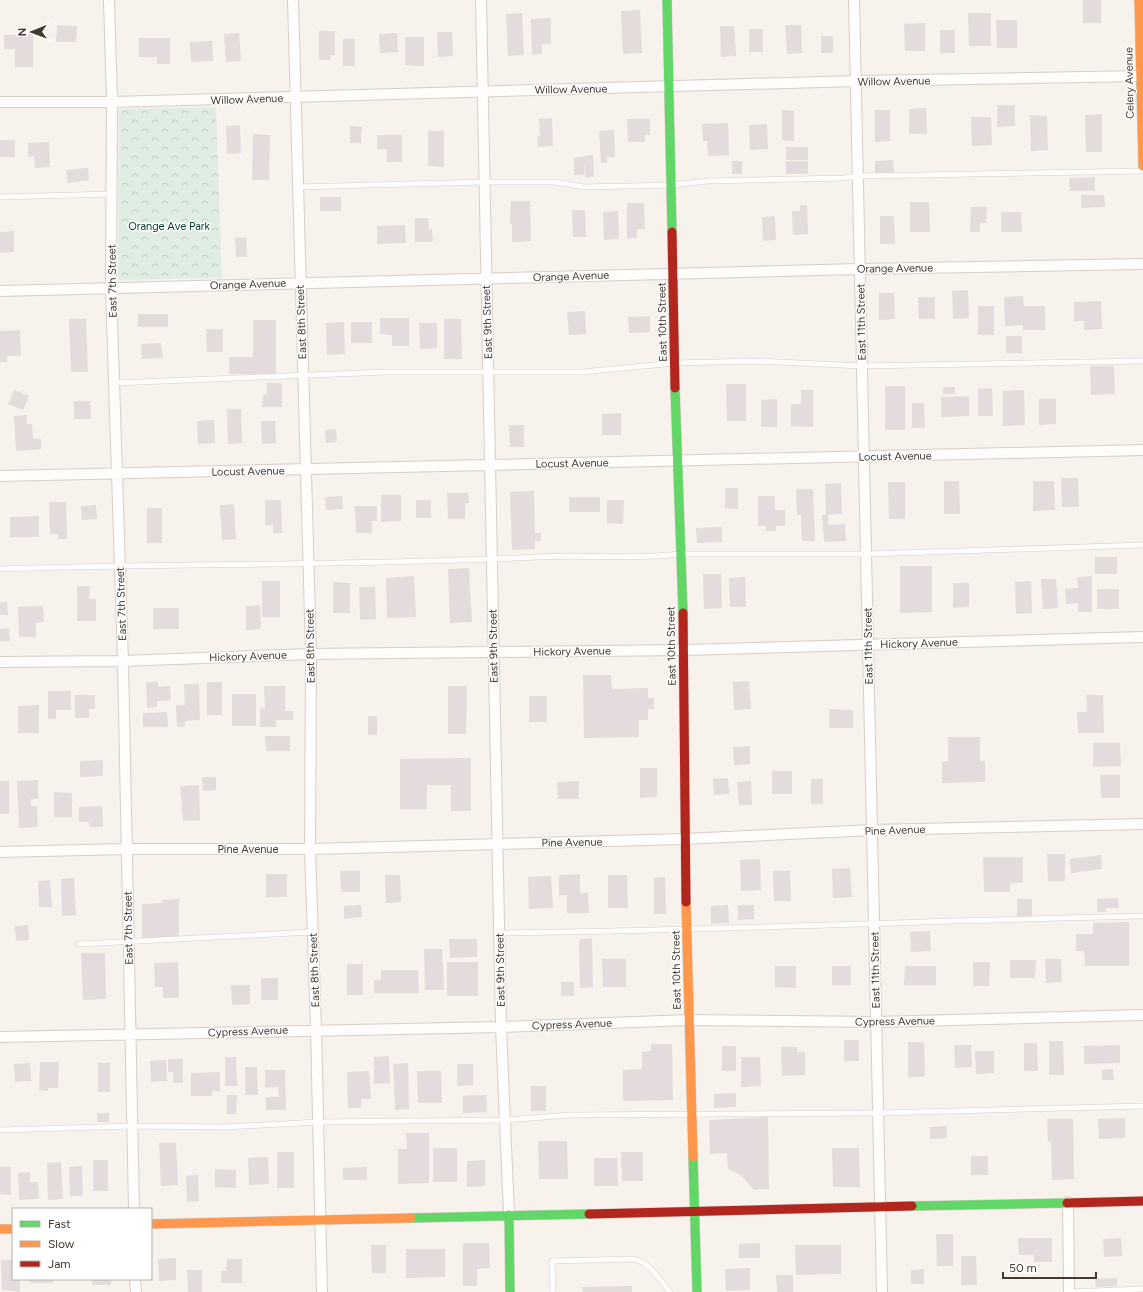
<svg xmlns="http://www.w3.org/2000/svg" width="1143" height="1292" viewBox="0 0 1143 1292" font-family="Figtree,sans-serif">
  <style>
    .park { fill: url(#park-crowns) }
    .building { fill: #e3dbdc }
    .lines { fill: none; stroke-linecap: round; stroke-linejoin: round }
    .lane-casing { stroke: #d6cec7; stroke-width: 6 }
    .street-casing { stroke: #d6cec7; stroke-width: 12 }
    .fast-casing { stroke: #d6cec7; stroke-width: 10 }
    .slow-casing { stroke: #d6cec7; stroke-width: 10 }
    .jam-casing { stroke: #d6cec7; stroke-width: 10 }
    .lane { stroke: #fefdfc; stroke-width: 5 }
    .street { stroke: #fefdfc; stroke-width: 10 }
    .fast { stroke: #63d668; stroke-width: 9 }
    .slow { stroke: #ff974d; stroke-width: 9 }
    .jam { stroke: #b3261e; stroke-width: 9 }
    .labels { text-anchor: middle; stroke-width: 3; stroke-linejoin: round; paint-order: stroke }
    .street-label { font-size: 11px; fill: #44382f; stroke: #fff }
    .park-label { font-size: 11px; fill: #003c29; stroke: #fff }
  </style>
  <defs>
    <pattern id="park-crowns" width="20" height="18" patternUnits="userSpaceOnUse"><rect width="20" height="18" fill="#e0ede3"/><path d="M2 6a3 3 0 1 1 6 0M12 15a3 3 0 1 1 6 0" fill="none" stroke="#c1ccc3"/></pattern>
  </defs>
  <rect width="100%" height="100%" fill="#f8f2ed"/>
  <path class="park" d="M216 107 222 278 118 280 119 109Z"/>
  <path class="building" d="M1083 0H1101V23H1083Z
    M640 10 642 53 623 54 621 11Z
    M522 13 524 55 508 56 506 14Z
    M968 13H991V46H969Z
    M551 18V44H542V54L532 55 531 19Z
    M996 20H1017V48H997Z
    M925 23V51H905L904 24Z
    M57 25 77 26 76 42H56Z
    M785 25H801L802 53 787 54Z
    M720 26H734L736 56 721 57Z
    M749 29H763V52H749Z
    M940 30H955V53H940Z
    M319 31H335V55H331L330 60H319Z
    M437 32H452L453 56 438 57Z
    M239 33 241 61 226 62 224 34Z
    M397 33 398 52 380 53 379 34Z
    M33 34V67H15V49H4V35Z
    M821 36H833V53H821Z
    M405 37H424V66L405 65Z
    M139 38H170V64H157V57H139Z
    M343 39H355V66H343Z
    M212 41 213 61 191 62 190 42Z
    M997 105H1015V126L997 127Z
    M926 108 927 134H909V109Z
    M782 110 794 111V141L782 140Z
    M875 110H890V141L875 142Z
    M1102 114V152H1086L1085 115Z
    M1030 115 1047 116 1048 150 1031 151Z
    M971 117H991L992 145 972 146Z
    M552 118 553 146 538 147 537 137 540 136 539 119Z
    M627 119H650V135H645V142H628Z
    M728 123 729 155 708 156 707 141H703L702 124Z
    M767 124 768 149 750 150 749 125Z
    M240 125 241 153 227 154 226 126Z
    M350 126 362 127 361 143H350Z
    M614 130 615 157H607V163H601L599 131Z
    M428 131H444V167L428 166Z
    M253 134 270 135 269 180H252Z
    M377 135H402V162H387V149H377Z
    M0 140H15V157H0Z
    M49 142 50 167 35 168 34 156 28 157V143Z
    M786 147H808V160H786Z
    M593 155 594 177H585L584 160V175H574V158Z
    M893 160 894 172 875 173V161Z
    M732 161H742V174H732Z
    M786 161H808V174H786Z
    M88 168 89 180 68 183 66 170Z
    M1095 177V191H1070L1069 178Z
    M1081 195H1104L1105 207 1081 208Z
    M320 197H341V211H320Z
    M511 201H530L531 241 512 242V224H510Z
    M910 202H929L930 232H910Z
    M627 203H644L645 229H637V238L627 239Z
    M800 205H807L808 234 793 235 792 211H800Z
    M971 207H987L986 223H980V232H970Z
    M572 210H585L586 237H573Z
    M618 211 619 239 604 240 603 212Z
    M1001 212H1021L1022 232H1001Z
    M775 216 776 240 763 241 762 217Z
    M880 216H894L895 244H880Z
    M415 218H428L429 229 432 228 433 242H415Z
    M405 225 406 243 377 244V226Z
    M14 231V252L0 253V232Z
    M246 237 247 257H236L235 238Z
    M968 290 969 318 953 319 952 291Z
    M879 293H894L895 319 879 320Z
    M1023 296 1024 306H1045V330H1023V325L1005 326 1004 297Z
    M918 297H935V319H919Z
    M1101 301 1102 329 1084 330V321H1074V302Z
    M978 306H994V335H978Z
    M585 311 586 334 569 335 567 312Z
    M138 314H168V327H138Z
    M650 316V332L629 333 628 317Z
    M380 318H409V346H392V335L380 334Z
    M69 319H86L88 372H71Z
    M444 319H461L462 359H444Z
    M253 320H276V374H229V357H253Z
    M344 322 345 354 327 355 326 323Z
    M351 322H372V343H351Z
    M419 323H437V348L420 349Z
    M206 329H223V352H207Z
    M20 330 21 356H7V362H0V331Z
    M1006 336H1022V353H1006Z
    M161 343 163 358 142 359 141 344Z
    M1090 366H1114L1115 394 1091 395Z
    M267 383H282V407H262L263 394H267Z
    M726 384H746V421H727Z
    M885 386H905V430H885Z
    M943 387H955V394H943Z
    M992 388 993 416H978V389Z
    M14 390 29 396 23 410 8 404Z
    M801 390H813V427L791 426V404H801Z
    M1024 390 1025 425 1003 426V391Z
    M969 396V416L941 417V397Z
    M777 399V427H761V400Z
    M1039 399H1056V424L1039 425Z
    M74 401H90L91 419H74Z
    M912 403H924L925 428H912Z
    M227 409H241L242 443 228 444Z
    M621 413V435H602V414Z
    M27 415V424H32L33 439H41V449L16 451 14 416Z
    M214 420 215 443 198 444 197 421Z
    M261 421H275L276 443 262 444Z
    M509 425H524V447H510Z
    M336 429 337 442 326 443 325 430Z
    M1061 478H1078L1079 507H1062Z
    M944 481H959L960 514H944Z
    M1033 481H1054L1055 510 1033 511Z
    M888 482H905V519H889Z
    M841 483 842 514 828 515V525L845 524 846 541 824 542 822 515H826L825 484Z
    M725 488H738V509L725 508Z
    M796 489H813L815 541H802L801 515H797Z
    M534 491 535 533H541V541H535V549L512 550 510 492Z
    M447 493H468L469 503H465V519H448Z
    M381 495H401V521L381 522Z
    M342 496 343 509 326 510 325 497Z
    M758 496H775V510H785V526H776V531H766V526H758Z
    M569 497H600V512H569Z
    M265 500H281L282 533H273V525H265Z
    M416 500H431V518H416Z
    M607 500H624L623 524 607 523Z
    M49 502H66L67 539H58V534H50Z
    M234 504 236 539 222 540 220 505Z
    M96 505 97 519 82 520 81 506Z
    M355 506H377V521H372V533H356Z
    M147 508H162V543H147Z
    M39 516V537H10V517Z
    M722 527V542L697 543 696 528Z
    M1095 557H1117V574H1095Z
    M900 566H932V612L900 613Z
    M469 568 472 622 450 623 448 569Z
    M703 574H721L722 608 704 609Z
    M414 576 416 617 387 618 386 578Z
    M1092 576V612H1078V603L1066 604 1065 589 1078 588 1077 577Z
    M745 577 746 607H730L729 578Z
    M1041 579H1056L1058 608 1043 609Z
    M262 581H280V617H262Z
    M1031 581 1032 613 1016 614 1015 582Z
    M333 582 350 583V613H333Z
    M953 583H969V607L953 608Z
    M77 586H90L89 599H96V621H77Z
    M359 587H375L376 619 360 620Z
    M1097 589H1119V609H1097Z
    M0 602H7L8 615H0Z
    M260 605 261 629 246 630V606Z
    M43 606 44 622 36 623V637H19L18 607Z
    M153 608H179V629H153Z
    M9 628 10 641H0V629Z
    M583 675H611L612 689 648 688V698H654V709H648V720H639V737L584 738Z
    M749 681 751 709 734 710 733 682Z
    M146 682H158V687L170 686 171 700 157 701V707L147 708Z
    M207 682H222V715H207Z
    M184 684H199L200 720 185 721V727H177L176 705H185Z
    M264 686H285V711H293V720H276V727H260V708L265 709Z
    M448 686H467L466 734H448Z
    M48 691H71V710H56V719H48Z
    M232 694H256V726H232Z
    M75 695H95V709H89V718H75Z
    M1086 695H1103L1104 733H1078L1077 712H1087Z
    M529 696H547V722H529Z
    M39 705V733H18V706Z
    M829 709 853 710V728H829Z
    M167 712 168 727H143V713Z
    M368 716H377V735H368Z
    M265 736H290V751H266Z
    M948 737H980V761H985V782L942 783V762L948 761Z
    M1093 743H1120L1121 766 1093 767Z
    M750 746V764L734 765 733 747Z
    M471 758V811H451V785H427V809H400V759Z
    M103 760V776L80 777V761Z
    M640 768H657V797L640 798Z
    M772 771H792V794H772Z
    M1100 775H1120V798H1101Z
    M202 777H216V790L203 791Z
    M728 778 729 794 714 795 713 779Z
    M811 779H823V804H811Z
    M38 780V799H31V806H37L38 827 19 828 17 781Z
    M0 781H9V814H0Z
    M579 781V799H558L557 782Z
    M751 781 752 805H739L737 782Z
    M199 785 200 820 183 821 180 786Z
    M54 792 72 793V817H54Z
    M102 806 103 827H90L89 822H79V807Z
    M1047 854H1065V881H1048Z
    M1101 855 1102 869 1071 873 1070 859Z
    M983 857H1023V882L1010 883V892H984Z
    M760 859 761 890 741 891 740 860Z
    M850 868 852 897 833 898 832 869Z
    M340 871H360V892H341Z
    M773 871H790L791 901H774Z
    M266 874H287V897H266Z
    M580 874V893H588L589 913H567V895H559V875Z
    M385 875H400L401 902 386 903Z
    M608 875H627L628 908H608Z
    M551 876 553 908 529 909 528 877Z
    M665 877 666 914H654V878Z
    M74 878 76 915 62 916 61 879Z
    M50 880 52 907H39L38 881Z
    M1118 898 1119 908H1106V912H1097V899Z
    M179 899V937L142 938V904L162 903V900Z
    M1017 899H1032V916H1017Z
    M361 905 362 917 344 919V906Z
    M728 905 729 923 711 924V906Z
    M738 905H754V919L738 920Z
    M1129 922V966H1085L1084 951H1076V934H1093V923Z
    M28 925 29 940 16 941 15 926Z
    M930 931 931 951 911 952 910 932Z
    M592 938 593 987 580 988 579 939Z
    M449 939H477V957L450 958Z
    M424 949H442L444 990H425Z
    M81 953H105L106 999 83 1000Z
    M602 959H626V987H603Z
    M1045 959H1061L1062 982 1046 983Z
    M1010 960H1036L1035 978H1010Z
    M178 962 179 998H163V987H155L154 963Z
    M447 962H478V996H447Z
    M973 962H990L989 986H973Z
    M347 964H363V995H347Z
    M775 966H796V988L775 987Z
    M832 966H851V985H832Z
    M905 966H936V985H904Z
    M381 970H418L419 993H374V980H381Z
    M261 978H278V1000H261Z
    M561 982H574V996H561Z
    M231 985H250V1004L232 1005Z
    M844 1040H859V1061H844Z
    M1049 1041H1063L1064 1075H1049Z
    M908 1042H924L925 1077H908Z
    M1024 1043H1037L1038 1071H1024Z
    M651 1044H672L673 1100 623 1101V1070L642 1069V1052L651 1051Z
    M954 1045H971L972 1067 955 1068Z
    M1120 1045V1063L1084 1064V1046Z
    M722 1046H736V1071H722Z
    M781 1047H797V1052H805V1075L782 1076Z
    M975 1051H994V1073L976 1074Z
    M389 1056 390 1083 374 1084V1057Z
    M225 1057H236L237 1086H225Z
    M741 1057H760L761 1086 741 1087Z
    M168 1059H183V1083H173V1072H168Z
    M166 1060 167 1081 151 1082 150 1061Z
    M40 1062H59L58 1088H48V1091L39 1090Z
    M30 1063 31 1081 15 1082 14 1064Z
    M98 1063H110V1092H98Z
    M408 1063 409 1109 395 1110 393 1064Z
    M457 1064H473V1085L457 1086Z
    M245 1067H257L258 1095H245Z
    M1113 1069 1114 1080H1102V1070Z
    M265 1070H285L286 1110H266V1097H279L278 1087 265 1088Z
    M369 1071 371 1099H361V1108H348L347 1072Z
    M417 1071H441L442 1103H418Z
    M220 1072V1091H212V1096H191V1073Z
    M531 1086H546V1111H531Z
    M736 1093V1107L714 1108V1094Z
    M227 1095H237L236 1114H227Z
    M486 1095 487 1112 463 1113V1096Z
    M97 1113H109V1122H97Z
    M768 1117 769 1189 754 1190 740 1175 728 1169 727 1153 710 1154 709 1120Z
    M1125 1118V1138L1099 1139 1098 1119Z
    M1047 1119H1073L1074 1179 1052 1180 1051 1142H1048Z
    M947 1126V1138L930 1139V1127Z
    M406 1133H429V1183L398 1184V1149H407Z
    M538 1141H567L568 1179H539Z
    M159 1143H176L178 1185 161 1186Z
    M433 1148H457V1182H433Z
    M832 1148H859L860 1187H833Z
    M277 1152H294V1188H277Z
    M621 1152H643V1181H622Z
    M971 1156H988V1175H971Z
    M268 1157 269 1184 249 1185 248 1158Z
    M594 1158H617L618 1186H594Z
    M93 1160H108V1191H93Z
    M485 1160V1186L467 1187V1161Z
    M61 1162 63 1199 48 1200 47 1163Z
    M82 1166 83 1196H70L69 1167Z
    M0 1167H11V1195L0 1194Z
    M367 1167V1180H343V1168Z
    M215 1169 236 1170V1188L215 1187Z
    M30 1172V1182H38L39 1199 19 1200 18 1173Z
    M198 1175 199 1201 187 1202 186 1176Z
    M936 1234H953V1266H937Z
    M1018 1238H1052V1262H1034V1255H1019Z
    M1121 1238 1122 1256 1104 1257 1103 1239Z
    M463 1243H489L490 1268 477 1269V1286H463Z
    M760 1243V1258H739V1244Z
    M371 1245H386V1273H372Z
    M795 1245H841V1274L796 1275Z
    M406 1249H445V1277L406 1278Z
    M961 1256H976L977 1285H961Z
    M176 1258V1280L159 1281 158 1259Z
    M227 1259H242V1283H221V1271H226Z
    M1 1260H13V1279H20V1292L2 1290Z
    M750 1268V1290L726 1291 725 1269Z
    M924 1269V1284H911V1270Z
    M187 1270H202V1292H188Z
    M776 1275H793V1292H777Z
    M1117 1278V1286L1096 1287 1095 1279Z
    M30 1279H53V1283H30Z
    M92 1279H111V1285H92Z
    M632 1286V1292H583L582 1287Z"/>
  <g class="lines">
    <g class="lane-casing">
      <path id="lane" d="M297 187 485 182H555L584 187 671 185 708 181 844 178 858 176 1143 171
        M0 197 112 194
        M114 383 387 372H582L675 363 754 361 862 366 1143 361
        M0 569C179 563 358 566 537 557 585 554 633 560 680 554H866L1143 545
        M499 933C714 930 928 921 1143 916
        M79 944 313 932
        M0 1130 132 1126 226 1127 318 1122 505 1120 571 1115 879 1113 1143 1106
        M553 1292 552 1261 633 1259C648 1261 661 1281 670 1292
        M1068 1292 1143 1289"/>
    </g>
    <g class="street-casing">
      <path id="street" d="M109 0 112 102 111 288 123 661 134 1209
        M293 0 311 654 310 849 316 1029 322 1292
        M481 0 501 1027 509 1215
        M854 0 882 1292
        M0 102H112L857 81 1141 76
        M0 291 859 269 1143 264
        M0 476 1143 450
        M0 662 123 661 311 654 684 650 1143 637
        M0 852 127 849H310L684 839 873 830 1143 824
        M0 1037 501 1027 689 1020 876 1022 1143 1015
        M1068 1202 1069 1292
        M135 1279 136 1292"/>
    </g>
    <g class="fast-casing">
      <path id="fast" d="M667 0 672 232
        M675 388 683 613
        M693 1157 697 1292
        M912 1206 1067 1203
        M509 1215 510 1292
        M411 1218 589 1214"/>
    </g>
    <g class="slow-casing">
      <path id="slow" d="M1139 0 1143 166
        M686 902 693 1157
        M151 1224 411 1218
        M0 1229H13"/>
    </g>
    <g class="jam-casing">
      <path id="jam" d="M672 232 675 388
        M683 613 686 902
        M1067 1203 1143 1201
        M589 1214 912 1206"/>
    </g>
    <use href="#lane" class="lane"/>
    <use href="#street" class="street"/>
    <use href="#fast" class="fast"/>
    <use href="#slow" class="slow"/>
    <use href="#jam" class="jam"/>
  </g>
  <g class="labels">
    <g class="street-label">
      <text transform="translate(894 81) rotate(-1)" y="4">Willow Avenue</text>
      <text transform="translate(1129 83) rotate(-91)" y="4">Celery Avenue</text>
      <text transform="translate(571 89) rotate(-1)" y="4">Willow Avenue</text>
      <text transform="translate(247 99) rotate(-2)" y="4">Willow Avenue</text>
      <text transform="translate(895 268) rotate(-1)" y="4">Orange Avenue</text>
      <text transform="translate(571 276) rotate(-2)" y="4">Orange Avenue</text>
      <text transform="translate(112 281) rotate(-91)" y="4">East 7th Street</text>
      <text transform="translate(248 284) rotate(-2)" y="4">Orange Avenue</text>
      <text transform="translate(301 322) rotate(-92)" y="4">East 8th Street</text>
      <text transform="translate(487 322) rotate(-92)" y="4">East 9th Street</text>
      <text transform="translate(662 322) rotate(-91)" y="4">East 10th Street</text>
      <text transform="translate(861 322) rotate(-91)" y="4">East 11th Street</text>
      <text transform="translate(895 456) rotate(-1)" y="4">Locust Avenue</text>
      <text transform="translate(572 463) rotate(-1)" y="4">Locust Avenue</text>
      <text transform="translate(248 471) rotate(-1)" y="4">Locust Avenue</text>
      <text transform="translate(121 604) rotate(-92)" y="4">East 7th Street</text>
      <text transform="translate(919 643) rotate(-2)" y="4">Hickory Avenue</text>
      <text transform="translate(310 646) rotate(-91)" y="4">East 8th Street</text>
      <text transform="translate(493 646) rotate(-91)" y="4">East 9th Street</text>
      <text transform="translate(671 646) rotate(-91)" y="4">East 10th Street</text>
      <text transform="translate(868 646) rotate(-91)" y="4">East 11th Street</text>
      <text transform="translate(572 651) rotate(-1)" y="4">Hickory Avenue</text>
      <text transform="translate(248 656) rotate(-2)" y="4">Hickory Avenue</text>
      <text transform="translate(895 830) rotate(-2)" y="4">Pine Avenue</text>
      <text transform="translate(572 842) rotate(-1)" y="4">Pine Avenue</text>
      <text x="248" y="853">Pine Avenue</text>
      <text transform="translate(128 928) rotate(-91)" y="4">East 7th Street</text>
      <text transform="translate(314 970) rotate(-92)" y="4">East 8th Street</text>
      <text transform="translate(500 970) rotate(-91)" y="4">East 9th Street</text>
      <text transform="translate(676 970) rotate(-91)" y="4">East 10th Street</text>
      <text transform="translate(875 970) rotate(-91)" y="4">East 11th Street</text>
      <text transform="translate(895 1021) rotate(-1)" y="4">Cypress Avenue</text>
      <text transform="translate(572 1024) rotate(-2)" y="4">Cypress Avenue</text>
      <text transform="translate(248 1031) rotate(-2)" y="4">Cypress Avenue</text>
    </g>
    <g class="park-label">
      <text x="169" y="230">Orange Ave Park</text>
    </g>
  </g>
  <rect x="12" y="1208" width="140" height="72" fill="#ffffff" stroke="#b4afac"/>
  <rect x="20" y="1221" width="20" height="6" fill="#63d668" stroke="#b4afac"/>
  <text x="48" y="1228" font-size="12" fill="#44382f">Fast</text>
  <rect x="20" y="1241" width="20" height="6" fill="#ff974d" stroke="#b4afac"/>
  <text x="48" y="1248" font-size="12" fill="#44382f">Slow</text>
  <rect x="20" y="1261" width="20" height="6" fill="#b3261e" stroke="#b4afac"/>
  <text x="48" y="1268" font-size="12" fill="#44382f">Jam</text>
  <g transform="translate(32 32) rotate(269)" stroke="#ffffff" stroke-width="3" paint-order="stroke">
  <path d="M0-3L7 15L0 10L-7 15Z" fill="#44382f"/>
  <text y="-6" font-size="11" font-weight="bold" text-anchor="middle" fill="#44382f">N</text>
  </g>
  <path d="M1003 1272v6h93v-6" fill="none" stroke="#44382f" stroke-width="2"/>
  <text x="1009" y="1272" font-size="12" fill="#44382f" stroke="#ffffff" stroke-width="3" paint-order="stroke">50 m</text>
</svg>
